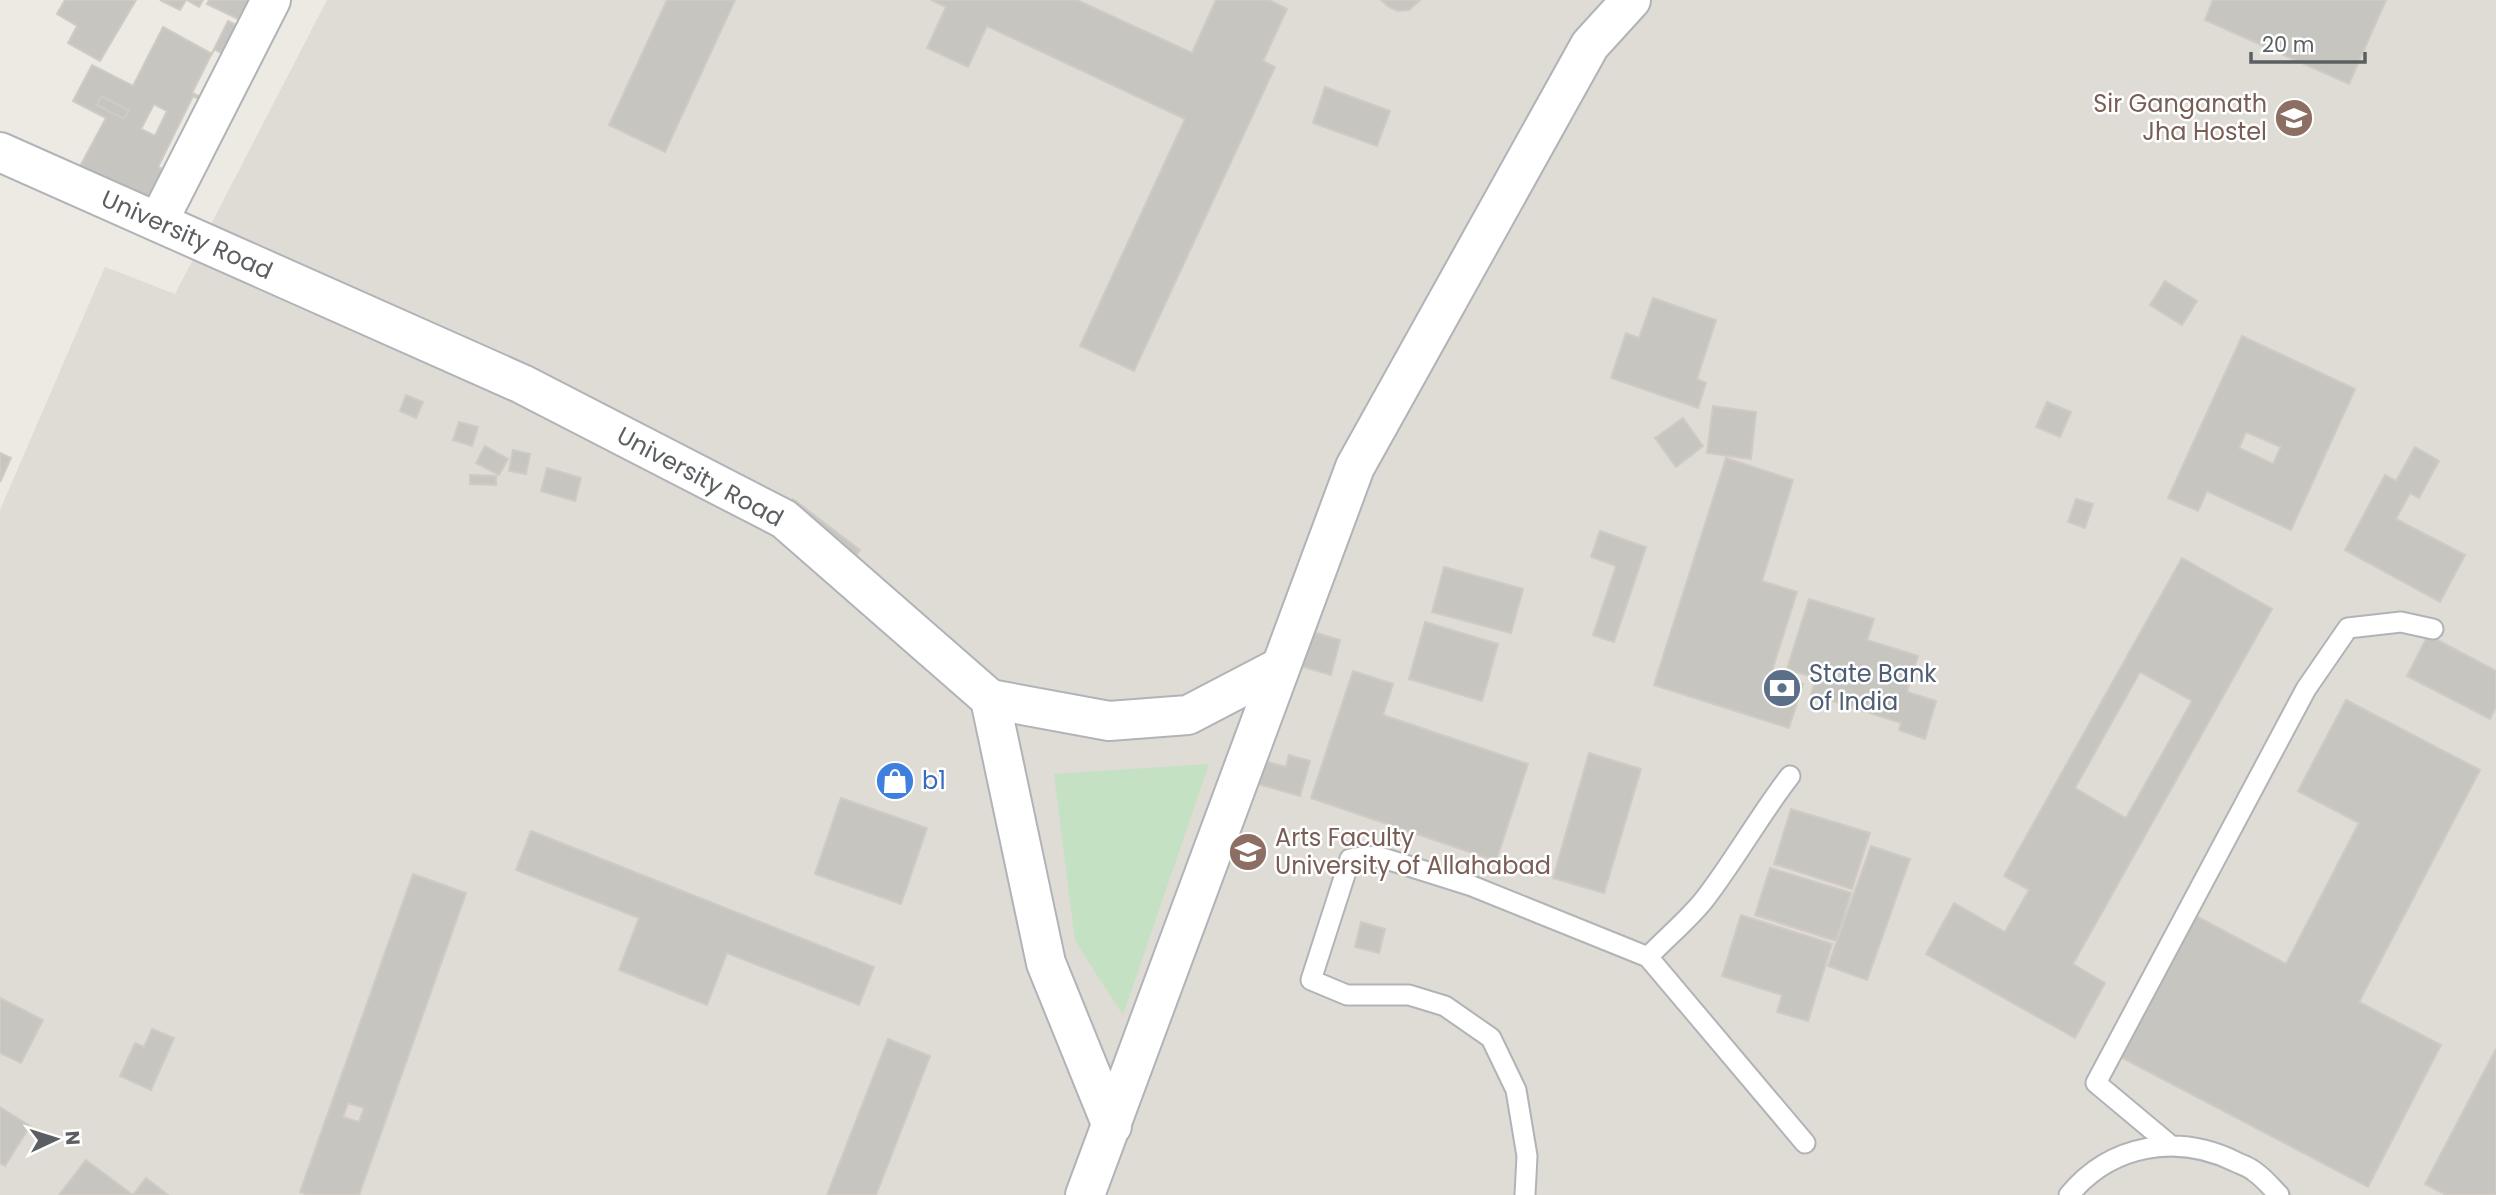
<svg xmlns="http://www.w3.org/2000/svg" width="2496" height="1195" viewBox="0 0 2496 1195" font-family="Poppins,sans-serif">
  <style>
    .education { fill: #dfdbd5 }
    .green { fill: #c5e1c3 }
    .building { fill: #c7c5c0; stroke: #d0cbc2; stroke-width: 2; fill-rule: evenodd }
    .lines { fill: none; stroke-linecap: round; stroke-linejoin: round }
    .lane-casing { stroke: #b1b4b7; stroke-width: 23 }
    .street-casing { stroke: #b1b4b7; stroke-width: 42 }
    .secondary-casing { stroke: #b0b3b7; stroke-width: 42 }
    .lane { stroke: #fff; stroke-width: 19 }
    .street { stroke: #fff; stroke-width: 38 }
    .secondary { stroke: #fff; stroke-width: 38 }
    .labels { text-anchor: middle; stroke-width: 5; stroke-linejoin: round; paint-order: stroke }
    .education-label { font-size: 24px; fill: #785e54; stroke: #fff; text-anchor: end }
    .street-label { font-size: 24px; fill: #5b5f62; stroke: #fff }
    .service-label { font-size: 24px; fill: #4e5e75; stroke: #fff; text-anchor: start }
    .shop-label { font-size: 24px; fill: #366cbe; stroke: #fff; text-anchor: start }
  </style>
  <rect width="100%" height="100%" fill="#eceae3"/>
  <path class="education" d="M327 0H2496V1195H0V510L105 267 175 294Z"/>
  <path class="green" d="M1209 764 1123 1015 1075 941 1054 774Z"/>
  <path class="building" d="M65 0H136L100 61 68 43 77 26 57 14Z
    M160 0H186L180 10Z
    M187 0H203L199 7Z
    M209 0H252L242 21 207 4Z
    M667 0H735L665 152 609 125Z
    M931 0H1077L1192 53 1216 0H1269L1287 9 1263 61 1275 67 1134 371 1080 346 1185 119 987 26 968 67 927 48 946 7Z
    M1381 0H1420L1409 10 1398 11 1389 7Z
    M2213 0H2386L2349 84 2205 20Z
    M228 21 257 36 222 107 192 93Z
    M163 27 212 54 214 49 221 53 227 44 254 58 170 220 77 172 106 118 73 101 92 65 133 86ZM101 96 129 110 124 119 97 105ZM154 104 167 111 155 136 141 129Z
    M1325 87 1390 111 1377 146 1313 123Z
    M101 96 129 110 124 119 97 105Z
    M193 96 222 110 179 178 158 167Z
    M2165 281 2197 301 2182 325 2150 305Z
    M1653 298 1716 320 1697 379 1706 383 1698 408 1611 378 1626 333 1639 338Z
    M2242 336 2355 389 2291 530 2207 491 2198 511 2168 498ZM2246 432 2281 447 2273 464 2239 448Z
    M406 395 423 402 416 418 400 411Z
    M2047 402 2071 412 2060 437 2036 427Z
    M1713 406 1756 412 1751 459 1707 453Z
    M1683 418 1703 446 1676 467 1655 438Z
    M459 422 478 427 472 446 453 440Z
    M485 446 508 459 499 475 476 463Z
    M2415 447 2439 461 2419 498 2410 493 2396 519 2465 555 2440 602 2345 550 2385 475 2396 481Z
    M513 450 530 454 526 474 509 471Z
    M0 453 11 458 0 482Z
    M1726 458 1793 480 1762 581 1797 592 1771 674 1803 684 1789 728 1654 685Z
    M547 468 581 478 575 501 541 491Z
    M470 475 496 476V485L470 484Z
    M793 499 860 550 850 564 783 512Z
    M2076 499 2093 504 2085 528 2068 522Z
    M1600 531 1646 547 1614 642 1593 635 1616 566 1591 557Z
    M2182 558 2272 609 2073 964 2105 983 2075 1038 1926 954 1954 903 2005 932 2029 890 2004 876ZM2140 672 2192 701 2126 818 2075 788Z
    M1444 567 1523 589 1511 633 1432 612Z
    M1809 599 1874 619 1867 640 1918 656 1907 692 1936 701 1925 739 1899 730 1901 723 1811 694 1816 678 1787 669Z
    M1425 622 1498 644 1482 701 1409 679Z
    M1300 628 1340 640 1331 675 1290 663Z
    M2428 635 2496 671V707L2490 719 2407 676Z
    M1353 671 1393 684 1383 715 1528 764 1496 861 1311 798Z
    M2346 700 2480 770 2359 1002 2441 1045 2368 1187 2113 1053 2187 911 2286 964 2359 823 2298 791Z
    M1589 753 1641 769 1604 893 1553 878Z
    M1289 755 1310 761 1300 796 1251 782 1258 759 1286 767Z
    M841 798 927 828 901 904 815 874Z
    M1791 809 1870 833 1852 889 1774 864Z
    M531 831 874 967 859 1005 727 953 707 1005 619 970 639 918 516 870Z
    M1871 846 1910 859 1867 980 1828 966Z
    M1770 868 1851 893 1836 941 1755 915Z
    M413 874 466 893 359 1195H307L300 1192ZM348 1103 364 1108 359 1122 343 1117Z
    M1741 915 1832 944 1808 1021 1777 1012 1782 995 1722 976Z
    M1361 922 1385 929 1379 953 1355 947Z
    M0 998 43 1020 21 1063 0 1053Z
    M152 1029 174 1038 151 1090 120 1076 135 1043 144 1047Z
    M888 1039 930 1056 876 1195H827Z
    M2496 1049V1195H2446L2425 1184Z
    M0 1107 30 1126 5 1166 0 1163Z
    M86 1160 133 1195 146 1178 168 1195H59Z"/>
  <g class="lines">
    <g class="lane-casing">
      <path id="lane" d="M1648 957C1666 938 1688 920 1704 900 1735 860 1759 816 1790 776
        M2169 1144 2096 1083 2306 689 2348 628 2401 622 2433 629
        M1525 1195 1527 1156 1516 1090 1491 1038 1445 1006 1409 995H1347L1311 980 1350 859 1367 856 1383 858 1472 886 1648 957 1805 1143
        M2069 1195C2111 1144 2178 1133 2236 1162 2242 1165 2250 1167 2255 1172 2264 1178 2271 1187 2279 1195"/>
    </g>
    <g class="street-casing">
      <path id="street" d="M158 222 271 0
        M990 699 1109 721 1188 715 1280 667"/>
    </g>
    <g class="secondary-casing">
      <path id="secondary" d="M0 152 522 384 784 519 990 699 1046 963 1112 1126
        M1085 1195 1355 467 1590 45 1631 0"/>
    </g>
    <use href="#lane" class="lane"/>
    <use href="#street" class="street"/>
    <use href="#secondary" class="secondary"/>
  </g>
  <defs>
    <g id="university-disc" transform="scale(2.0125)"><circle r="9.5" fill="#8d6e63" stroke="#fff"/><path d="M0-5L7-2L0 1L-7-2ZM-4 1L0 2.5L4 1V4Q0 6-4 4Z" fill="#fff"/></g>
    <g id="bank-disc" transform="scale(2.0125)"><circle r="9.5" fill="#5c6f8a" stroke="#fff"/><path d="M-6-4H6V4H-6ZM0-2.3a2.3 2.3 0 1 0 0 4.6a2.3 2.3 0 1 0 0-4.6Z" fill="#fff"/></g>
    <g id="shop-disc" transform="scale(2.0125)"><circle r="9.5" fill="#3f7fe0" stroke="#fff"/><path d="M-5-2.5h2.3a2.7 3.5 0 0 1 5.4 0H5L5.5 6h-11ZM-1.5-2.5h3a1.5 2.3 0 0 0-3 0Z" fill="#fff"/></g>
  </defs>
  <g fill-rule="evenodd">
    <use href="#university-disc" x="2294" y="118"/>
    <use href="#bank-disc" x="1782" y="688"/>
    <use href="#shop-disc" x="895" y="781"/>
    <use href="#university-disc" x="1248" y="852"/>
  </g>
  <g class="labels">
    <g class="education-label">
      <text x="2267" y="112">Sir Ganganath<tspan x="2267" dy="28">Jha Hostel</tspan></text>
      <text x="1275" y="846" text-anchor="start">Arts Faculty<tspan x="1275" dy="28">University of Allahabad</tspan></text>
    </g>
    <g class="street-label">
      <text transform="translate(187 235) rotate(24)" y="8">University Road</text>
      <text transform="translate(700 477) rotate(28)" y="8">University Road</text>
    </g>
    <g class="service-label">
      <text x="1809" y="682">State Bank<tspan x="1809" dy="28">of India</tspan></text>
    </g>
    <g class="shop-label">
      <text x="922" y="789">b1</text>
    </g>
  </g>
  <g transform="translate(56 1139) rotate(86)" stroke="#ffffff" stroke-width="5" paint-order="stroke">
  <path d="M0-5L12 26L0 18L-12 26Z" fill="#5b5f62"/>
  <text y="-10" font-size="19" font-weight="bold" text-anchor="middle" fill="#5b5f62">N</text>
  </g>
  <path d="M2251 52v10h114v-10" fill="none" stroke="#5b5f62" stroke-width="3.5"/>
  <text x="2262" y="52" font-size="21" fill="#5b5f62" stroke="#ffffff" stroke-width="5" paint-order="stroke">20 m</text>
</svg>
